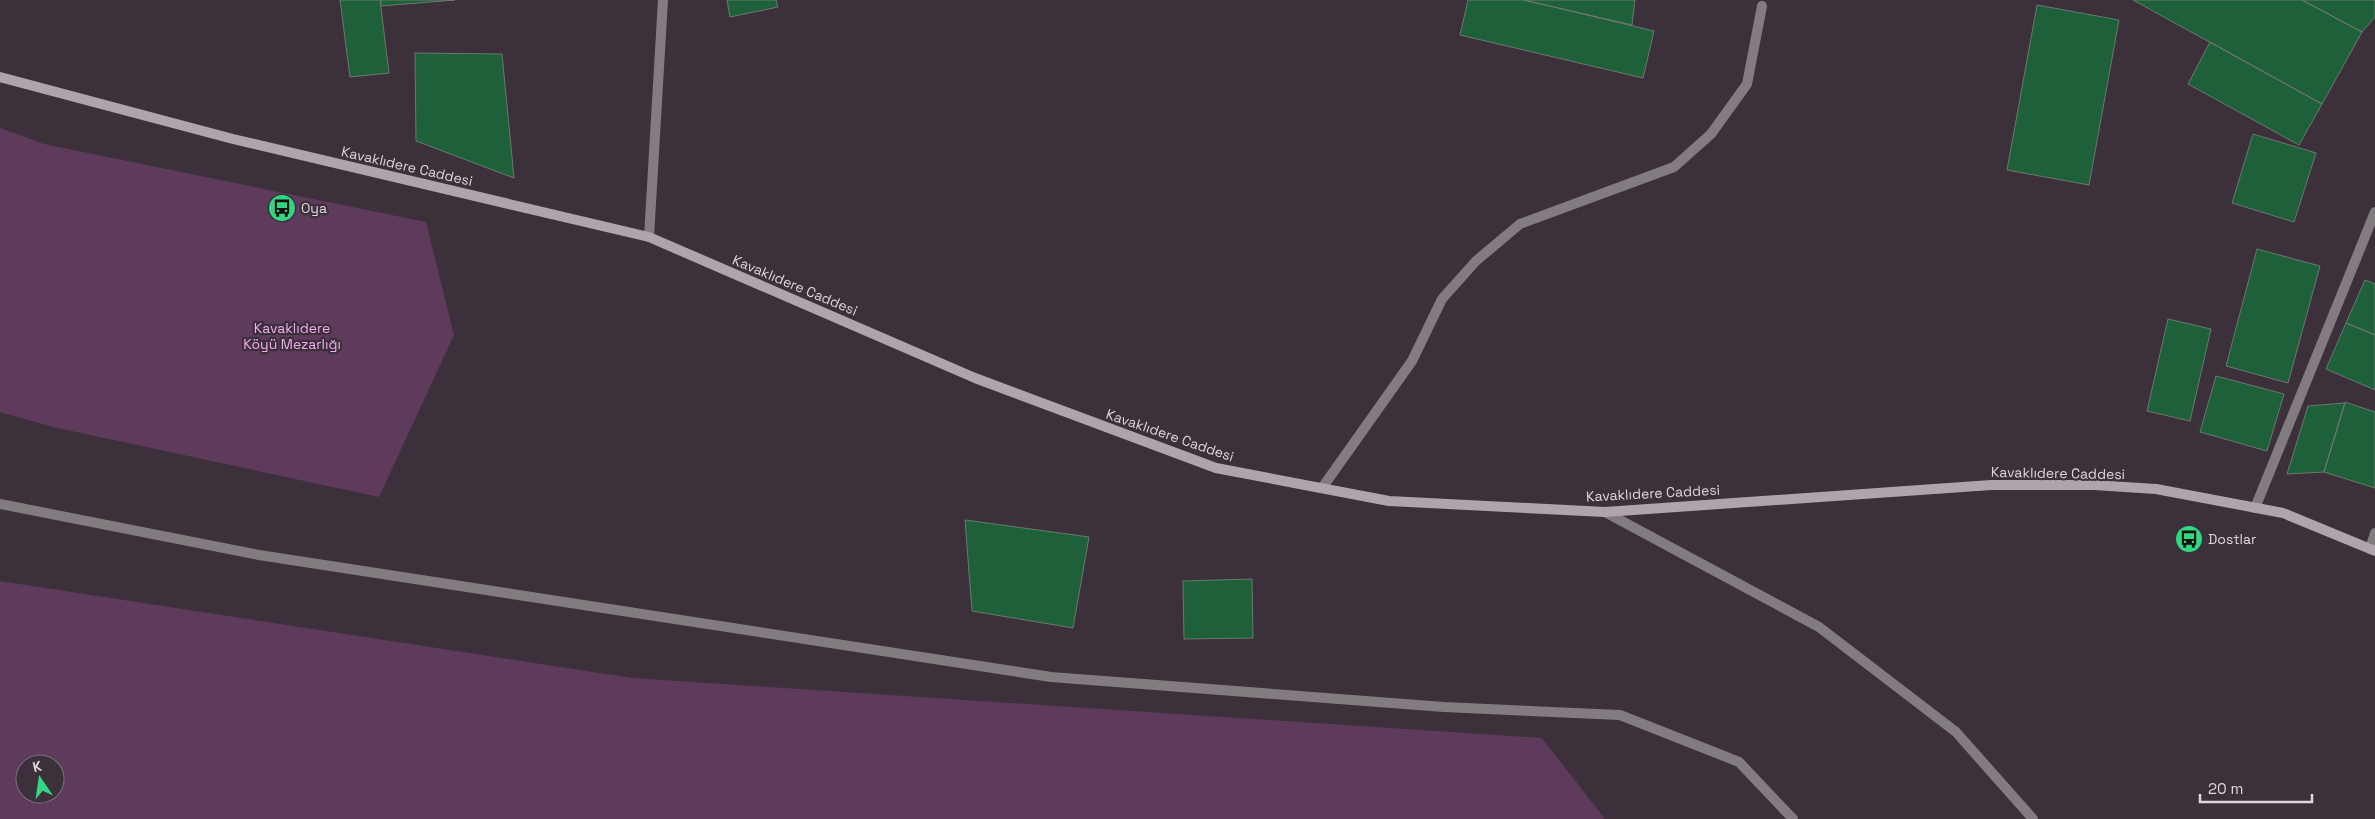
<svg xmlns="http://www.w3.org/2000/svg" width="2375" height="819" viewBox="0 0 2375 819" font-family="'Space Grotesk',sans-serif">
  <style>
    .green { fill: #5e3a5c; fill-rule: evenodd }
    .building { fill: #1d603a; stroke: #6b796f }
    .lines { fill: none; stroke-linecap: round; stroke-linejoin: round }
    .lane { stroke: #827c81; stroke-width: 10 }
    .street { stroke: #827c81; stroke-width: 10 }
    .secondary { stroke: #ada4ac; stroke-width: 10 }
    .labels { text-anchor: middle; stroke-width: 4.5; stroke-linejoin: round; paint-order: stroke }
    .street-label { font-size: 14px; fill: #ddd6dd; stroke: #3c313b }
    .poi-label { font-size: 14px; fill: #ddd6dd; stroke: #3c313b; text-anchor: start }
    .park-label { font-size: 14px; fill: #f3aaee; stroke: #3c313b }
  </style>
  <rect width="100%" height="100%" fill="#3c313b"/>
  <path class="green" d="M0 128 44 144 426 222 454 335 379 497 53 427 0 412Z
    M0 581 632 678 1542 738 1605 819H0ZM25 764H55V794H25Z"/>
  <path class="building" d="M340 0H380L389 73 350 77Z
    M381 0H455L381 6Z
    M727 0H776L778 7 730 17Z
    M1468 0H1524L1654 31 1643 78 1460 35Z
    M1524 0H1635L1632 25Z
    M2133 0H2302L2362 32 2322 104Z
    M2302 0H2375V17L2362 32Z
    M2037 5 2119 20 2089 185 2007 170Z
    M2210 42 2322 104 2299 145 2188 84Z
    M415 53 502 54 514 178 416 141Z
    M2253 134 2316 153 2294 222 2232 203Z
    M2257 249 2320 266 2288 383 2226 366Z
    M2365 280 2375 284V335L2346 323Z
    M2168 319 2211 329 2190 421 2147 411Z
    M2346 323 2375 335V390L2326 369Z
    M2216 376 2284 394 2267 451 2200 432Z
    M2345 402 2375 412V488L2324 472Z
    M2345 403 2324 472 2287 474 2308 406Z
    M965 520 1089 537 1073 628 972 611Z
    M1252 579 1253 638 1184 639 1183 581Z"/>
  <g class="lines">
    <path class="lane" d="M1322 488 1412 361 1442 299 1476 261 1520 224 1674 167 1711 134 1747 84 1762 6"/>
    <path class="street" d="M649 237 663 0
      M0 504 259 555 1051 677 1444 707 1620 715 1739 762 1793 819
      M2255 508 2375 212
      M1605 512 1819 627 1956 732 2033 819
      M2370 549 2375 533"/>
    <path class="secondary" d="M0 77 233 139 649 237 975 378 1216 468 1389 501 1605 512 1991 485H2094L2156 489 2283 513 2375 551"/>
  </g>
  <defs>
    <g id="bus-disc" transform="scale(1.4375)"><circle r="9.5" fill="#31d882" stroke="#3c313b"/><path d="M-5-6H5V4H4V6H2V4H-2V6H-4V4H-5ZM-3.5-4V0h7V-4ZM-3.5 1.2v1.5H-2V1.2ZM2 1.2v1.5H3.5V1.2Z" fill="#111"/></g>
  </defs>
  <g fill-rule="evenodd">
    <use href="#bus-disc" x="282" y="208"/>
    <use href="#bus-disc" x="2189" y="539"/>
  </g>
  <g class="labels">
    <g class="street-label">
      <text transform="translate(407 166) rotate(13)" y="5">Kavaklıdere Caddesi</text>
      <text transform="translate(795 285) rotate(23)" y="5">Kavaklıdere Caddesi</text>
      <text transform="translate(1170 435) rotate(19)" y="5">Kavaklıdere Caddesi</text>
      <text transform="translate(2058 473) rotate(1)" y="5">Kavaklıdere Caddesi</text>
      <text transform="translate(1653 493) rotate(-3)" y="5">Kavaklıdere Caddesi</text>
    </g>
    <g class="poi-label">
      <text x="301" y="213">Oya</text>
      <text x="2208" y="544">Dostlar</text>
    </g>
    <g class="park-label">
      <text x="292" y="333">Kavaklıdere<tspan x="292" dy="16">Köyü Mezarlığı</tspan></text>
    </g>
  </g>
  <g transform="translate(40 779) rotate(347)"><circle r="24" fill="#3c313b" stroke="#7c737c"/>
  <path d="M0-4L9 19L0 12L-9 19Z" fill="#31d882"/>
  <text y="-8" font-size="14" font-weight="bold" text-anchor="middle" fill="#ddd6dd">K</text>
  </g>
  <path d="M2200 794v8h112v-8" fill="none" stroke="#ddd6dd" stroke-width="2.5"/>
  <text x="2208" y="794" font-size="15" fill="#ddd6dd" stroke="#3c313b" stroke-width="4" paint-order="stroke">20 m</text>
</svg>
